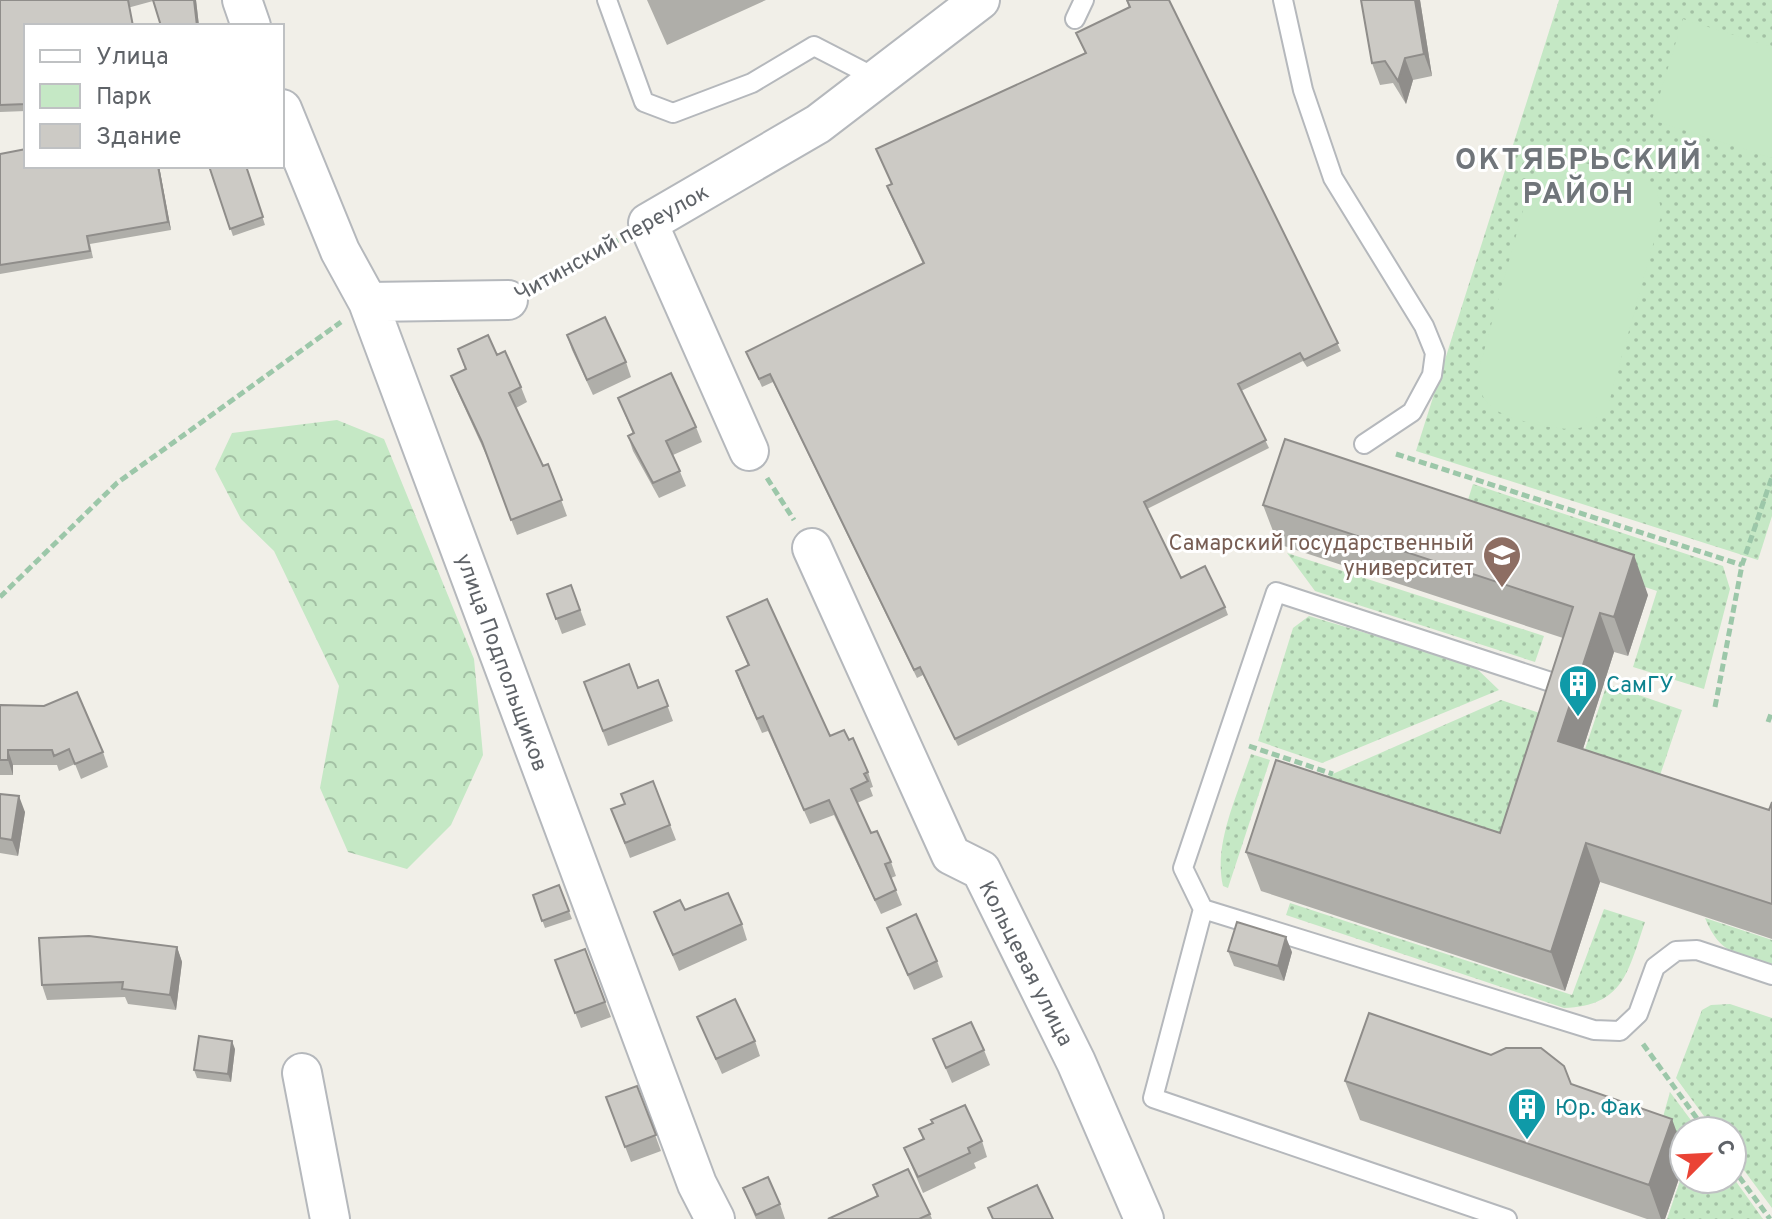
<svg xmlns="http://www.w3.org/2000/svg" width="1772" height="1219" viewBox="0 0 1772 1219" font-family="Overpass,sans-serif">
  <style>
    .green { fill: url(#green-dots) }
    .forest { fill: url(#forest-crowns) }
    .pitch { fill: #c5e8c5 }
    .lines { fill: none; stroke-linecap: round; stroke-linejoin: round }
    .service-casing { stroke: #b5b8bc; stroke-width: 22 }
    .minor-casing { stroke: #b5b8bc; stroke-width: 42 }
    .path { stroke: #9cc7a9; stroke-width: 5; stroke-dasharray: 8 4; stroke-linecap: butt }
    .service { stroke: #fff; stroke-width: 18 }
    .minor { stroke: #fff; stroke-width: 38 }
    .wall { fill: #afaea9 }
    .shaded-wall { fill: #8f8d8a }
    .building { fill: #cccac5; stroke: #8f8d8a; stroke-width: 2 }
    .labels { text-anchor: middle; stroke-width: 6; stroke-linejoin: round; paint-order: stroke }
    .street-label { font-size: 22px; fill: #5f6368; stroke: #fff }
    .education-label { font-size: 22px; fill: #785e54; stroke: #fff; text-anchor: end }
    .culture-label { font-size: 22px; fill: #0d838f; stroke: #fff; text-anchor: start }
    .district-label { font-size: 30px; font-weight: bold; letter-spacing: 2px; fill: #70757a; stroke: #fff }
  </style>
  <defs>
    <pattern id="green-dots" width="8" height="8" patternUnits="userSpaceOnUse" patternTransform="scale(2)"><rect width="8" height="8" fill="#c5e8c5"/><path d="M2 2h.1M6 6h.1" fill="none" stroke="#a3c0a4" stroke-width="1.8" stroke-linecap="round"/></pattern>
    <pattern id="forest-crowns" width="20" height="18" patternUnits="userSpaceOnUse" patternTransform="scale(2)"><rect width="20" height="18" fill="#c5e8c5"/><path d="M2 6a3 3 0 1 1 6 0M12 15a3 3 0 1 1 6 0" fill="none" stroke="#a3c0a4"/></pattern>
  </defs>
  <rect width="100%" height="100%" fill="#f1efe8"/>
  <path class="green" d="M1559 0H1772V516L1758 560 1416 451Z
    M1473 484 1723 566 1730 589 1704 689 1633 667 1657 591 1460 525Z
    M1287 553 1544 636 1535 662 1315 591Z
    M1309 616 1473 665 1499 690 1322 763 1258 741 1293 628Z
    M1607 684 1682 710 1652 799 1577 773Z
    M1501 700 1560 720 1512 864 1294 791Z
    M1251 754 1270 760 1228 888 1223 886C1213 844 1238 794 1251 754Z
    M1290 903 1572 995 1604 909 1645 922C1628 971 1624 1006 1564 1008L1286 915Z
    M1705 918 1772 940V964C1735 952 1721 956 1705 918Z
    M1730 1004 1772 1018V1208L1732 1154V1131H1715L1676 1078 1702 1010 1711 1005Z
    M1670 1092 1699 1131H1684V1156L1655 1145Z
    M1684 1169V1179L1732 1176 1763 1219H1667Z"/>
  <path class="forest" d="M337 420 384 439 474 659 483 755 451 825 407 869 348 852 320 788 339 686 274 551 241 519 215 469 232 433Z"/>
  <path class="pitch" d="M1683 19 1772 47V158L1652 120Z
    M1566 158 1647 180 1656 187 1662 213 1609 402C1603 412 1595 422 1583 427 1565 434 1508 420 1493 408 1482 400 1479 388 1477 376L1529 189C1537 171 1547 161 1566 158Z"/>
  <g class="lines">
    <g class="service-casing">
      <path id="service" d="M607 0 644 102 673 113 752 83 814 46 878 79
        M1283 0 1303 90 1333 178 1424 326 1435 353 1432 375 1412 412 1364 444
        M1075 19 1084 0
        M1203 909 1594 1030 1620 1031 1638 1014 1655 967 1676 951 1697 950 1772 975
        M1507 1219 1153 1098 1203 909 1183 868 1276 592 1560 685"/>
    </g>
    <g class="minor-casing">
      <path id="minor" d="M242 0 251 26
        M282 109 340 251 368 302 697 1184 715 1219
        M368 302 508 300
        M749 451 648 223 818 124 980 0
        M812 548 951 855 981 870 1076 1062 1144 1219
        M302 1073 330 1219"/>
    </g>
    <path class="path" d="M537 284 620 239
      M1396 454 1742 565
      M767 478 794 520
      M0 597 117 483 341 322
      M1715 707 1742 565 1772 477
      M1768 722 1772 711
      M1249 746 1333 774
      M1643 1044 1706 1131
      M1732 1167 1770 1219"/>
    <use href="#service" class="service"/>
    <use href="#minor" class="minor"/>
  </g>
  <path class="wall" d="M0 0H196L199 26H161L153 1 131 7 26 26V111L0 112Z
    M647 0H766L667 45Z
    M1126 0H1169L1341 351 1307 367 1303 361 1241 391 1269 448 1147 509 1181 578 1225 607 1228 615 958 746 923 675 917 678 773 382 762 387 746 352 923 264 890 194 887 186 892 184 876 149 1085 53 1076 33 1129 7Z
    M1420 0 1432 76 1413 80 1406 104 1393 83 1380 85 1372 63Z
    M0 154 26 166H159L171 230 90 244 93 258 0 274Z
    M209 166H246L265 225 233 236Z
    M567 335 626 362 631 377 593 395 572 350Z
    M458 349 497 355 521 387 527 402 516 408 543 466 548 464 567 516 517 535 487 457 457 391 451 376 465 369Z
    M618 398 696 427 702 442 673 455 686 486 659 498 633 451 628 436 633 434Z
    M1263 505 1648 595 1628 656 1614 652 1583 749 1769 810 1772 802V939L1600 882 1565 991 1261 891 1246 852 1500 833 1563 638 1278 544Z
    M571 585 586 625 562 634 547 594Z
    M727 617 830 736 849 740 868 772 873 787 870 788 873 796 857 803 871 833 891 862 896 876 891 878 902 905 881 914 834 815 810 824 768 731 762 733 741 685 736 671 748 666Z
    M658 680 673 721 608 746 584 682 638 688Z
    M0 705 103 752 108 767 81 779 75 764 59 771 57 765H13V775H0Z
    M653 781 676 840 630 858 611 809 625 804Z
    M0 794 25 812 18 856 0 853Z
    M559 885 572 919 545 928 533 895Z
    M685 910 742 924 747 940 679 971 654 912Z
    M887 928 937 961 943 977 914 990Z
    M177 947 182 962 176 1010 128 1004 125 997 47 1000 42 985Z
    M585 949 611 1017 581 1028 555 960Z
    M1228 951 1292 952 1284 981 1234 966Z
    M697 1017 755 1041 760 1056 722 1074Z
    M933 1039 984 1050 990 1065 952 1083Z
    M235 1049 231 1082 197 1078 194 1070Z
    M1345 1081 1571 1084 1684 1152V1164L1665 1219H1647L1360 1120Z
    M637 1086 661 1151 631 1162 606 1097Z
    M933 1123 982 1141 987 1157 974 1163 976 1168 923 1193 904 1148 923 1139 919 1129Z
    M873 1185 930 1214 932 1219H828L877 1196Z
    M743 1188 780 1204 785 1219H756Z"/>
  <path class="shaded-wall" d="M194 0H196L199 26H197Z
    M1415 0H1420L1432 76 1424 54Z
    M1405 58 1413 80 1406 104 1398 81Z
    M158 166H159L171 230 168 222Z
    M1634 555 1648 595 1628 656 1614 617Z
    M1600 613 1614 652 1573 780 1558 741Z
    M8 750 13 765V775L8 760Z
    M19 796 25 812 18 856 12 840Z
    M1586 843 1600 882 1565 991 1551 952Z
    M1286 937 1292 952 1284 981 1278 966Z
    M177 947 182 962 176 1010 170 995Z
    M232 1041 235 1049 231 1082 228 1074Z
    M1672 1119 1684 1152V1164L1665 1219H1661L1649 1185Z"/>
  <path class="building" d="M0 0H128L133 26H26V104L0 105Z
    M153 0H194L197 26H161Z
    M1127 0H1169L1338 343 1304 360 1300 353 1238 384 1266 440 1144 502 1181 578 1205 566 1225 607 955 739 920 667 914 670 770 374 759 379 746 352 924 263 887 186 892 184 876 149 1086 53 1076 33 1130 7Z
    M1361 0H1415L1424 54 1405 58 1398 81 1385 61 1372 63Z
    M26 149V166H158L168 222 87 236 90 251 0 265V154Z
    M209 166H246L263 217 230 229Z
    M605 317 626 362 587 380 567 335Z
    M488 335 497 355 505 351 521 387 509 393 543 466 548 464 562 500 511 520 482 442 451 376 466 369 458 349Z
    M671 373 696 427 666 441 680 471 653 483 628 436 634 433 618 398Z
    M1285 439 1634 555 1614 617 1600 613 1558 741 1769 810 1772 802V904L1586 843 1551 952 1246 852 1276 760 1500 833 1573 607 1263 505Z
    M571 585 580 610 556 619 547 594Z
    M767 599 830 736 844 730 849 740 853 738 868 772 864 774 868 781 851 789 871 833 877 831 891 862 885 864 896 890 875 900 829 800 804 810 763 716 757 719 736 671 749 665 727 617Z
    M629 664 638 688 658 680 668 706 603 731 584 682Z
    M77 692 103 752 75 764 69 749 54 756 52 750H8V760H0V705L44 706Z
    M653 781 670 825 625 843 611 809 625 804 621 794Z
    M0 794 19 796 12 840 0 838Z
    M559 885 569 911 542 921 533 895Z
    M728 893 742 924 673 955 654 912 680 900 685 910Z
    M916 914 937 961 908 975 887 928Z
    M1237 922 1286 937 1278 966 1228 951Z
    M89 936 177 947 170 995 122 989 123 982 42 985 39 938Z
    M585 949 605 1002 575 1013 555 960Z
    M735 999 755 1041 716 1059 697 1017Z
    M1369 1013 1491 1055 1506 1048H1541L1564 1066 1571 1084 1672 1119 1649 1185 1345 1081Z
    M971 1022 984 1050 946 1068 933 1039Z
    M199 1036 232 1041 228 1074 194 1070Z
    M637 1086 656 1135 625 1147 606 1097Z
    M965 1105 982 1141 968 1148 970 1153 918 1177 904 1148 924 1139 919 1129 933 1123 931 1120Z
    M908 1169 930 1214 919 1219H828L878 1196 873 1185Z
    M768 1177 780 1204 756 1215 743 1188Z
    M1037 1185 1053 1219H993L988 1208Z"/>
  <defs>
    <g id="university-pin" transform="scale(2)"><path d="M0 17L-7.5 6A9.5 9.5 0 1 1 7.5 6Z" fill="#8d6e63" stroke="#fff"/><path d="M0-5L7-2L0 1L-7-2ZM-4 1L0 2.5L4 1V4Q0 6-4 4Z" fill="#fff"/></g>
    <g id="building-pin" transform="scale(2)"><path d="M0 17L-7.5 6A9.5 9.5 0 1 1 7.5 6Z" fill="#0f9aa8" stroke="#fff"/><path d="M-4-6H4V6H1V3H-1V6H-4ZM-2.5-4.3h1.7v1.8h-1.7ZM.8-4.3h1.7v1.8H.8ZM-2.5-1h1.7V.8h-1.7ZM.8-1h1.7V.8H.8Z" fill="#fff"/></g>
  </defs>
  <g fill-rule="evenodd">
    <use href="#university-pin" x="1502" y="555"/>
    <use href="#building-pin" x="1578" y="684"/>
    <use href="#building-pin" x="1527" y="1107"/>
  </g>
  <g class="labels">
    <g class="street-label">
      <text transform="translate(611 242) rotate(-29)" y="8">Читинский переулок</text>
      <text transform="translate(503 662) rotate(70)" y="8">улица Подпольщиков</text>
      <text transform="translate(1027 963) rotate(63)" y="8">Кольцевая улица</text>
    </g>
    <g class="education-label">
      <text x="1474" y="550">Самарский государственный<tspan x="1474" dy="25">университет</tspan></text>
    </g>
    <g class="culture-label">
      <text x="1606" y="692">СамГУ</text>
      <text x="1555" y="1115">Юр. Фак</text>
    </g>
    <g class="district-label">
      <text x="1579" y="169">ОКТЯБРЬСКИЙ<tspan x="1579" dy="34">РАЙОН</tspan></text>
    </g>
  </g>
  <rect x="24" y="24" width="260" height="144" fill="#ffffff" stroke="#bfc1c3" stroke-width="2"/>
  <rect x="40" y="50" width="40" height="12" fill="#ffffff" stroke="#bfc1c3" stroke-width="2"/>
  <text x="96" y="64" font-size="24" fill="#5f6368">Улица</text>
  <rect x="40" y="84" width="40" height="24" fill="#c5e8c5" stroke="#bfc1c3" stroke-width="2"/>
  <text x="96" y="104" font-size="24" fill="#5f6368">Парк</text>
  <rect x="40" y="124" width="40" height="24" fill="#cccac5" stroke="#bfc1c3" stroke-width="2"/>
  <text x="96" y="144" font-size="24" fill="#5f6368">Здание</text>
  <g transform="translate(1708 1155) rotate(66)"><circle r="38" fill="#ffffff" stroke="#bfc1c3" stroke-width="2"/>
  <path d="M0-6L14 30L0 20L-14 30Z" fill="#ea4335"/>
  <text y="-12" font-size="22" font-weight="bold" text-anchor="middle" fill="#5f6368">С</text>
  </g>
</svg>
